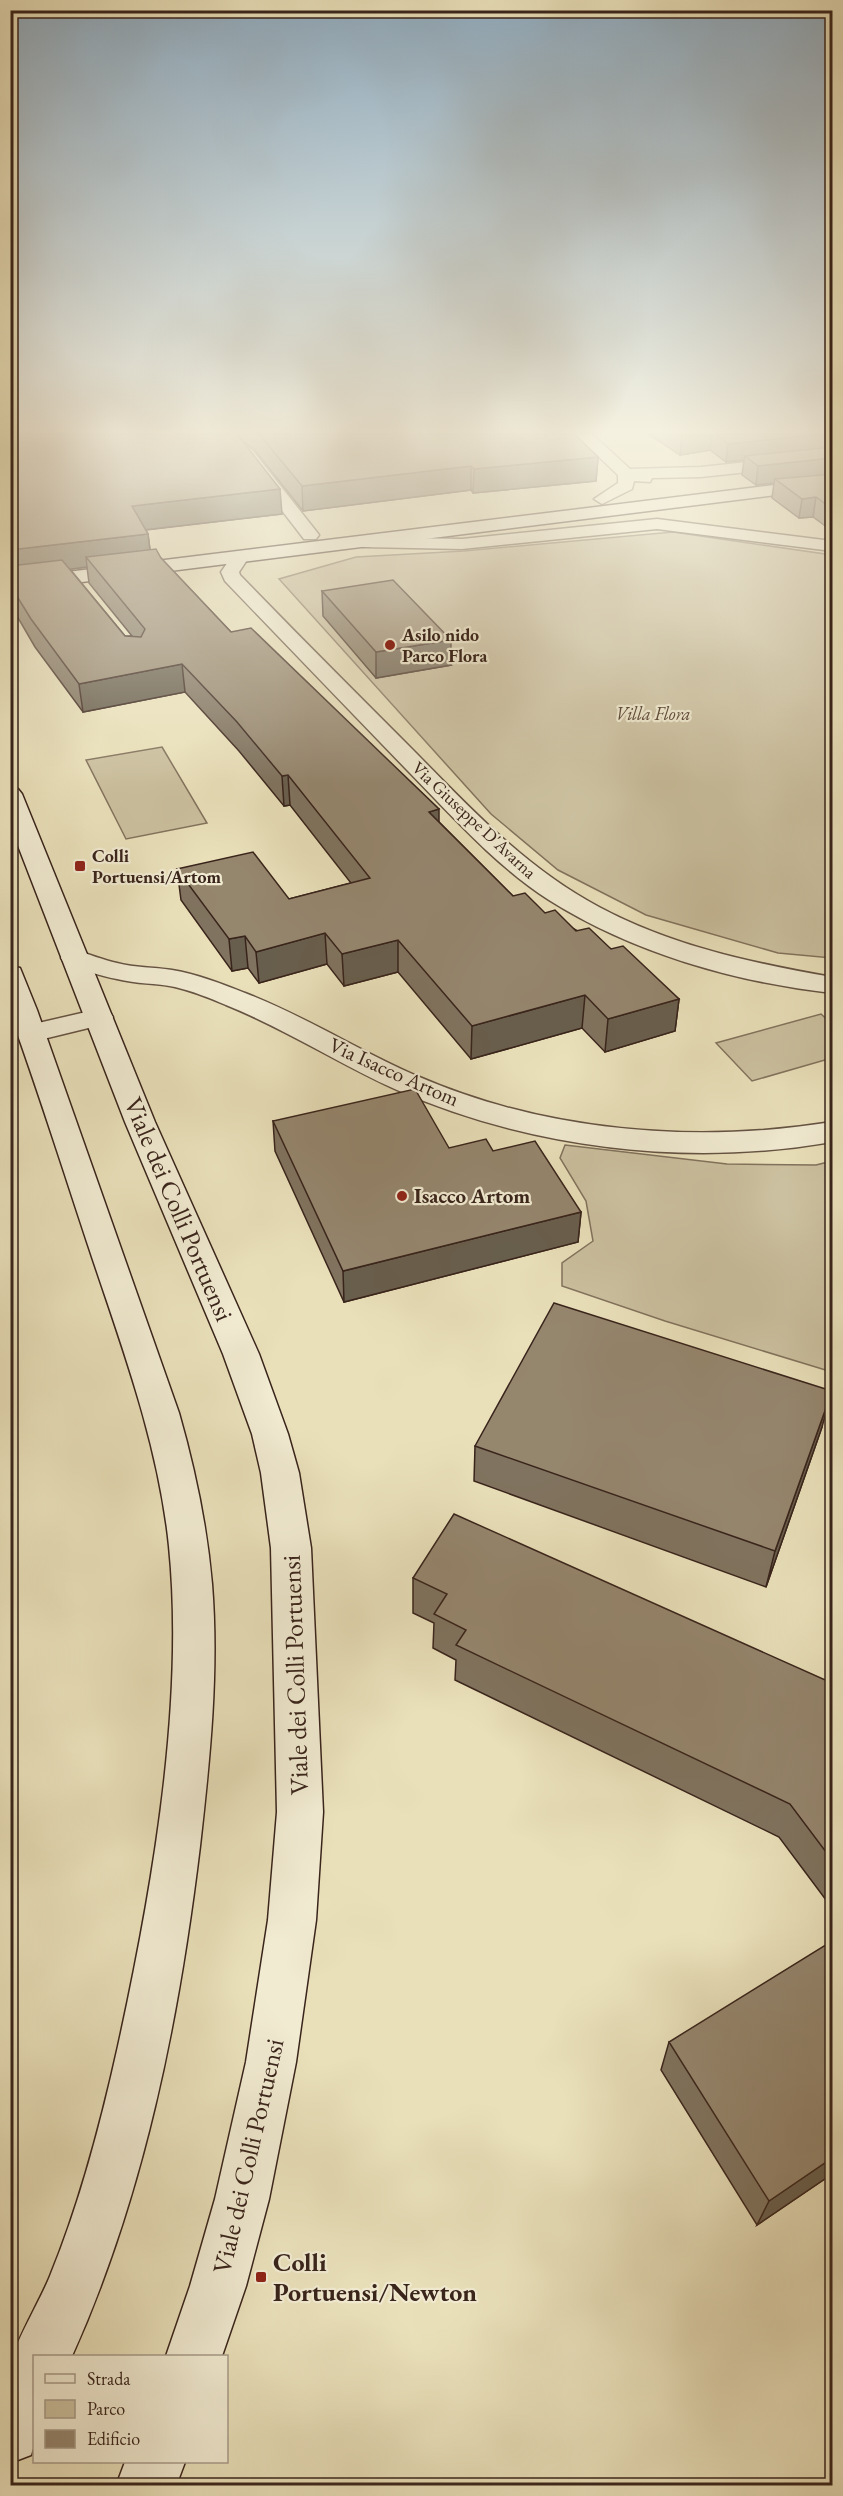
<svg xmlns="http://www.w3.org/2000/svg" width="843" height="2496" viewBox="0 0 843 2496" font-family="'EB Garamond',serif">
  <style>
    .green { fill: #cbc09f; stroke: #82725d; stroke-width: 1.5 }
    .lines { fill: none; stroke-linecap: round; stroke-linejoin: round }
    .street-casing { stroke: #655343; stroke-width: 3 }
    .secondary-casing { stroke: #39241b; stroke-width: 3 }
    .street { fill: #f1ebd2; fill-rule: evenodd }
    .secondary { fill: #f1ebd2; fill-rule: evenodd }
    .wall { fill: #80735f; stroke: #39241b; stroke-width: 1.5; fill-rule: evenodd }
    .shaded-wall { fill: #685e4d; stroke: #39241b; stroke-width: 1.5 }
    .building { fill: #95866e; stroke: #39241b; stroke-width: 1.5 }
    .poi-dot { fill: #8f2418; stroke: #f1ebd2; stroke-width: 2 }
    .labels { text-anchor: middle; stroke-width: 4.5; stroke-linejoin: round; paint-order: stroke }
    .far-poi-label { font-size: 18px; font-weight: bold; fill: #39241b; stroke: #f1ebd2; text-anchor: start }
    .far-park-label { font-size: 18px; font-style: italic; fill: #5e4b3c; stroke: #f1ebd2 }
    .far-street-label { font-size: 18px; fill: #39241b; stroke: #f1ebd2 }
    .street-label { font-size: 21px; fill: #39241b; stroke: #f1ebd2 }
    .poi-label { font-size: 21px; font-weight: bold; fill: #39241b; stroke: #f1ebd2; text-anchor: start }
    .near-street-label { font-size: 26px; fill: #39241b; stroke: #f1ebd2 }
    .near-poi-label { font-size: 26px; font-weight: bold; fill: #39241b; stroke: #f1ebd2; text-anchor: start }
  </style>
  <rect width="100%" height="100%" fill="#e9e0ba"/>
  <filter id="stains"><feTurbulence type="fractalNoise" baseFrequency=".00333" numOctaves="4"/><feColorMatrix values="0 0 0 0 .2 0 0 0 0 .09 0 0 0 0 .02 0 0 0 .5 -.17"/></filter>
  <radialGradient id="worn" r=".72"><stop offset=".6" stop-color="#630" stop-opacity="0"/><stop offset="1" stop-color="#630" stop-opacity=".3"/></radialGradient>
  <path class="green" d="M673 532 832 555V958L778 953 646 915 558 870 491 814 279 579 356 557 464 551Z
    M162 747 207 823 126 839 86 760Z
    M821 1014 832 1024V1058L752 1081 716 1043Z
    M565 1145 727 1164 816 1165 832 1161V1372L665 1321 562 1286V1263L593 1241 586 1201 560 1158Z"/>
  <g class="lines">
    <g class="street-casing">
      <path id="street" d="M209 434H228L252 450 316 531 319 535 316 539H304L240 456Z
        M575 434H592L630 469 701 467 832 453V463L701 477 652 478 650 482 634 481 632 489 602 504 594 499 618 483V475Z
        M657 519 832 541V551L657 529 462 549 363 547 354 542 363 537 462 539Z
        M240 552 249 557 239 572 240 575C298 635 357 694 416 753 472 810 527 869 599 907 672 946 752 963 832 977V993C735 982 633 953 549 900 496 866 452 816 408 771 347 708 286 645 225 581L221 572 234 553Z
        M74 950C89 954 103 960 117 963 135 968 154 967 172 970 197 974 222 984 245 993 305 1016 359 1051 417 1076 546 1132 694 1144 832 1122V1142C688 1167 532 1149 397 1090 339 1064 286 1029 226 1005 210 998 192 991 175 987 156 983 136 984 117 979 99 976 82 969 65 964L61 958 65 952Z
        M99 1009 109 1011 113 1017 109 1023 31 1042 21 1039 17 1033 21 1027Z"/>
    </g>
    <g class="secondary-casing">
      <path id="secondary" d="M832 478V488L10 591V579Z
        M10 787 18 789 22 794 155 1122 259 1354 288 1434 299 1473 311 1548 323 1812 316 1920 296 2062 269 2199 246 2286 222 2356H166L190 2286 215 2199 246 2062 268 1920 277 1812 271 1548 261 1473 252 1434 223 1354 125 1122 10 825Z
        M10 966 20 968 37 1010 179 1413C195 1469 207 1526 212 1584 219 1671 210 1759 200 1846 179 2020 144 2196 72 2356H34V2445L31 2455 10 2463C10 2436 6 2390 10 2365 15 2342 40 2301 50 2276 80 2203 101 2123 118 2046 152 1891 185 1703 169 1546 159 1448 125 1355 94 1263 66 1179 40 1096 10 1013Z
        M125 2462H185L176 2486H116Z"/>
    </g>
    <use href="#street" class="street"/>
    <use href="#secondary" class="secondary"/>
  </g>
  <path class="wall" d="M10 434H574L598 457 596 481 473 493 471 490 303 511 253 448 242 441 282 514 146 530 148 534 150 549 161 558 231 632 439 822 513 896 611 949 679 999 675 1031 605 1052 582 1028 471 1059 398 972 344 986 327 964 259 983 248 968 232 971 181 900 177 869 289 899 351 883 290 805 284 806 239 751 185 692 83 712 35 647 10 604ZM87 567 89 583 132 636H125L70 569Z
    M648 434H832V527L828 528 813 517 799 518 772 498 774 483 756 485 742 475 744 460 726 462 710 450 680 455Z
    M322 591 451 665 376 678 323 616Z
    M273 1121 449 1148 493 1151 581 1212 578 1242 344 1302 275 1151Z
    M822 1427 766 1587 474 1481 475 1446Z
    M413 1578 832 1683V1908L779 1837 455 1680 456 1660 433 1648 434 1623 413 1613Z
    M669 2042 832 2174 757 2225 661 2070Z"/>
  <path class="shaded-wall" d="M696 434H712L710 450 680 455 682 436Z
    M823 434H832V451L745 456 744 460 726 462 728 444Z
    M598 457 596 481 473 493 474 469Z
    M832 458V476L775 479 774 483 756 485 758 466Z
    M471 466V490L303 511 302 486Z
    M280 489 282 514 135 531 132 506Z
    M816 497 813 517 799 518 802 499Z
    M831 508H832V527L828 528Z
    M148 534 151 559 86 557 87 567 10 577V550Z
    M451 640V665L376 678V652Z
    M182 664 185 692 83 712 79 684Z
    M288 775 290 805 284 806 282 776Z
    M439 809V840L429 812Z
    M325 933 327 964 259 983 256 952Z
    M245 936 248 968 232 971 229 939Z
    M398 940V972L344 986 342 954Z
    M585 995 582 1028 471 1059 472 1026Z
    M679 999 675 1031 605 1052 608 1019Z
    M581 1212 578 1242 344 1302 343 1271Z
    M832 1391 822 1427 766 1587 775 1551Z
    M832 2158V2174L757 2225 769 2201Z"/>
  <path class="building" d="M10 434H237L280 489 132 506 148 534 10 550Z
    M259 434H574L598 457 474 469 471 466 302 486Z
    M679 434H696L682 436Z
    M716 434H823L728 444Z
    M832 447V458L758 466 745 456Z
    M832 474V508H831L816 497 802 499 775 479Z
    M156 549 161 558 231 632 251 628 439 809 429 812 513 896 525 893 545 913 555 910 576 931 589 928 611 949 623 946 679 999 608 1019 585 995 472 1026 398 940 342 954 325 933 256 952 245 936 229 939 177 869 253 852 289 899 370 878 288 775 282 776 237 722 182 664 79 684 31 619 10 585V566L62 560 125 636 141 637 145 629 86 557Z
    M393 580 451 640 376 652 322 591Z
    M415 1089 449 1148 486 1139 493 1151 535 1141 581 1212 343 1271 273 1121Z
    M554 1303 832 1391 775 1551 475 1446Z
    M454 1514 832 1683V1860L790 1804 456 1645 466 1630 434 1614 447 1594 413 1578Z
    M832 1941V2158L769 2201 669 2042Z"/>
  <linearGradient id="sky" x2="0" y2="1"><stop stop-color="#90acc0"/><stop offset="0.55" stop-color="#f5f1e0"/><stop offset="1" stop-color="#f5f1e0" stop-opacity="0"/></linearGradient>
  <rect width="843" height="784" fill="url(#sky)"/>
  <g class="poi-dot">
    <circle cx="390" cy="645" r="6"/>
    <rect x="74" y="860" width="12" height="12" rx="3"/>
    <circle cx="402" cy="1196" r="6"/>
    <rect x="255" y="2271" width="12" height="12" rx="3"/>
  </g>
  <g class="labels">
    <g class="far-poi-label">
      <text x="402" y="641">Asilo nido<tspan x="402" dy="21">Parco Flora</tspan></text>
      <text x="92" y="862">Colli<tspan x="92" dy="21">Portuensi/Artom</tspan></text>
    </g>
    <g class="far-park-label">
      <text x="653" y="720">Villa Flora</text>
    </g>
    <g class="far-street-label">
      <text transform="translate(474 820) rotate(43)" y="6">Via Giuseppe D'Avarna</text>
    </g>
    <g class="street-label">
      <text transform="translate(394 1072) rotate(24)" y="7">Via Isacco Artom</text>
    </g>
    <g class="poi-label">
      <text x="414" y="1203">Isacco Artom</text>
    </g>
    <g class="near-street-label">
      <text transform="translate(179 1209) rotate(67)" y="9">Viale dei Colli Portuensi</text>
      <text transform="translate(295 1675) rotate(-92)" y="9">Viale dei Colli Portuensi</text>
      <text transform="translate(248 2156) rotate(-77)" y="9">Viale dei Colli Portuensi</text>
    </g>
    <g class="near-poi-label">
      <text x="273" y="2271">Colli<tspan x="273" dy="30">Portuensi/Newton</tspan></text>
    </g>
  </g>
  <rect width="843" height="2496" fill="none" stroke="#e9e0ba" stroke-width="36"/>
  <rect x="12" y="12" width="819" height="2472" fill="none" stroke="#39241b" stroke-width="3"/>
  <rect x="18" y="18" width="807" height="2460" fill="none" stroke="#39241b" stroke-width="1.5"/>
  <rect x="33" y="2355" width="195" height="108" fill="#f1ebd2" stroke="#a79b89" stroke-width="1.5"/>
  <rect x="45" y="2374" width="30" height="9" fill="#f1ebd2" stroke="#a79b89" stroke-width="1.5"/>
  <text x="87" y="2385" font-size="18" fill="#39241b">Strada</text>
  <rect x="45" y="2400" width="30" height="18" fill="#cbc09f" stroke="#a79b89" stroke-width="1.5"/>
  <text x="87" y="2415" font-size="18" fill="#39241b">Parco</text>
  <rect x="45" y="2430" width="30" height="18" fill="#95866e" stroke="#a79b89" stroke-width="1.5"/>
  <text x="87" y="2445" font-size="18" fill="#39241b">Edificio</text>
  <rect width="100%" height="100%" filter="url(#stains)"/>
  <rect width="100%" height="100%" fill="url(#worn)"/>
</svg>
